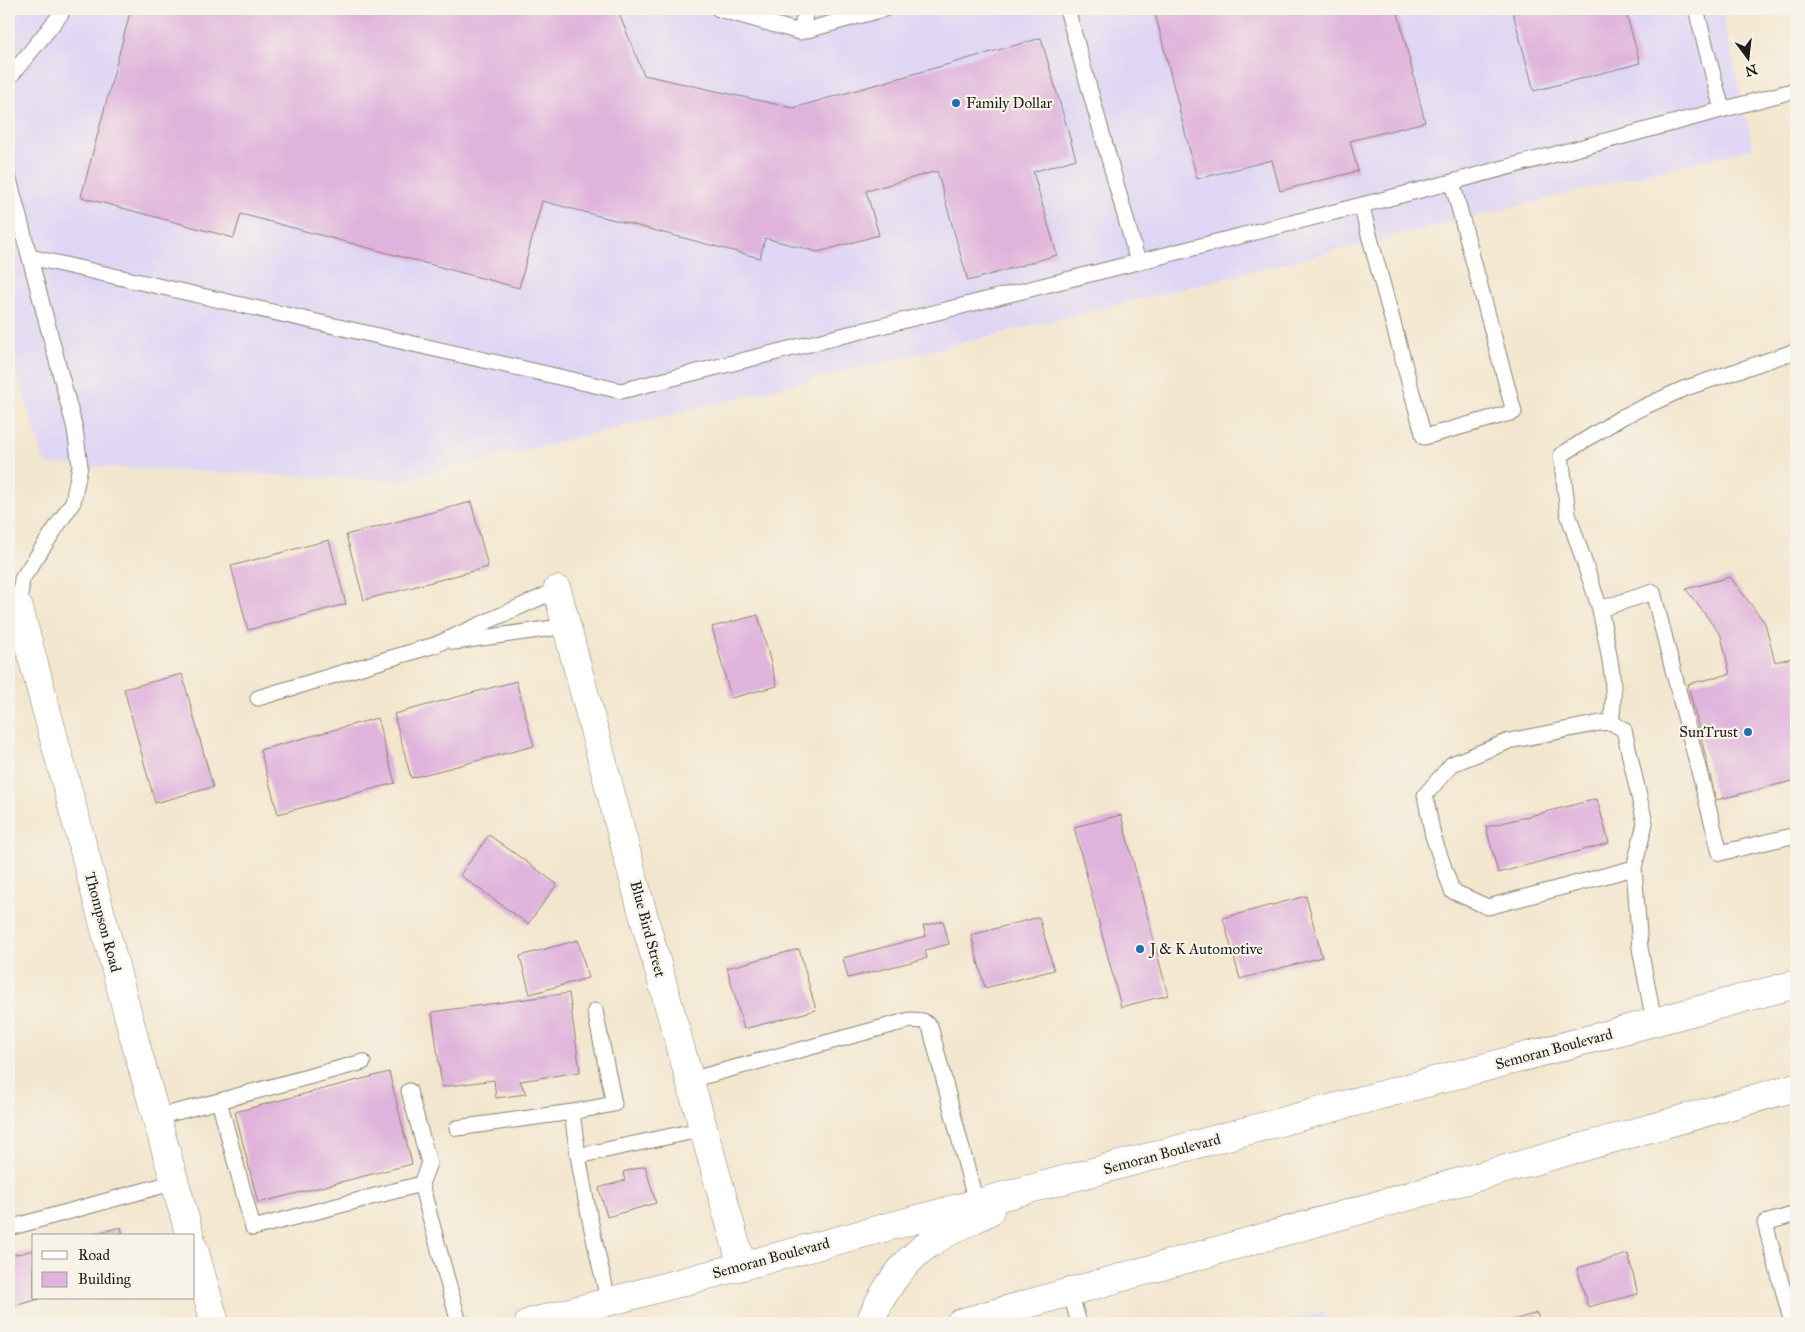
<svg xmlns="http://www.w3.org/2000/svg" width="1805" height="1332" viewBox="0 0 1805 1332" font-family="'IM FELL Great Primer',serif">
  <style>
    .built { fill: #dfd5f5 }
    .building { fill: #e0b3dc }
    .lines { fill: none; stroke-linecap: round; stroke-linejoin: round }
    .service-casing { stroke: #888175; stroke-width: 17 }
    .minor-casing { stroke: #888175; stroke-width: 29 }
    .primary-casing { stroke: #888175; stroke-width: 29 }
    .service { stroke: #fff; stroke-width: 15 }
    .minor { stroke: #fff; stroke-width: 28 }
    .primary { stroke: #fff; stroke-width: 28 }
    .poi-dot { fill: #1f6fb2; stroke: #f7f3e8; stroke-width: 2 }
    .labels { text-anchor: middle; stroke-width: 4.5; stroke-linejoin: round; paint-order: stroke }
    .poi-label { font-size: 15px; fill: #1c1c1c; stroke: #f7f3e8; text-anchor: start }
    .street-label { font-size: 15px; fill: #1c1c1c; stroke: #f7f3e8 }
  </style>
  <rect width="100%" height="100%" fill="#f7f3e8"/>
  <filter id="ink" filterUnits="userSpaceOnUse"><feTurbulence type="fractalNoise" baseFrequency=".02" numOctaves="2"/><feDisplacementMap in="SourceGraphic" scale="10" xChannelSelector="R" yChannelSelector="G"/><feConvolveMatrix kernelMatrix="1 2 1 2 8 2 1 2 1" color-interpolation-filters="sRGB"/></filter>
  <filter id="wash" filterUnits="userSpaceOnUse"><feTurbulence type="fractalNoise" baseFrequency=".0096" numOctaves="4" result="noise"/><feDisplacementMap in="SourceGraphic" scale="20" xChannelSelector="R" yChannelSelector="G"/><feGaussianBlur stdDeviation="1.12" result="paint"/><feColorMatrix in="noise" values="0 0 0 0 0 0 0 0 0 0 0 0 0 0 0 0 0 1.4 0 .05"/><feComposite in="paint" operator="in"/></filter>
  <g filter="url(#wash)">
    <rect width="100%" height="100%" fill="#f3e6ce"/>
    <path class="built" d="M9 9H1721L1753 148 401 481 45 464 9 348Z
      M1323 1311 1327 1323H1278Z"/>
    <g id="blocks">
      <path class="building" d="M131 9H617L644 75 793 108 1041 38 1076 159 1033 172 1057 255 968 281 937 171 866 191 879 235 818 252 765 238 760 258 542 201 519 288 241 214 234 238 81 197Z
        M1154 9H1397L1425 122 1350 141 1358 171 1280 191 1272 160 1197 179Z
        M1512 9H1625L1640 63 1534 91Z
        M471 502 488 567 364 600 346 535Z
        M329 540 346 604 248 630 231 566Z
        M1730 577 1765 623 1775 662 1796 657V780L1716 800 1688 684 1730 674 1721 636 1686 589Z
        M758 615 777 686 731 698 712 627Z
        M182 674 213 787 155 803 124 689Z
        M516 681 534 746 411 778 394 714Z
        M377 718 395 783 278 814 260 750Z
        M1597 799 1609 843 1498 873 1486 827Z
        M1121 815 1168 995 1121 1007 1074 827Z
        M489 835 557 884 528 924 460 875Z
        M1306 896 1322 957 1240 979 1223 918Z
        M1039 917 1054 970 985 988 971 935Z
        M943 921 949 944 925 950 927 958 848 978 843 958 926 936 923 926Z
        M578 940 588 978 530 994 520 956Z
        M799 949 816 1010 744 1029 727 968Z
        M569 993 580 1072 520 1081 526 1094 496 1098 494 1080 442 1087 432 1012Z
        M389 1072 412 1164 258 1203 235 1112Z
        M645 1166 656 1203 607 1217 599 1188 625 1180 623 1172Z
        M121 1227 123 1236H90V1235Z
        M34 1250V1298L40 1299 9 1307V1256Z
        M1628 1254 1638 1294 1588 1307 1577 1268Z
        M1537 1313 1540 1323H1503Z"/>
    </g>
  </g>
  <g filter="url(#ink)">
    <use href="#blocks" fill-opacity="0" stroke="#888175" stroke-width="1"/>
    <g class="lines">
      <g class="service-casing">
        <path id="service" d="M719 9 800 32 807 9
          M1067 9 1138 262 1452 182 1796 90
          M1696 9 1722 110
          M800 32 884 9
          M9 78 61 14 62 9
          M9 179 75 429 80 466 73 502 22 579 19 608
          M1361 205 1424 437 1514 412 1452 182
          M30 257 621 391 1138 262
          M1796 351 1683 389 1622 417 1561 455 1568 514 1600 609 1653 592 1720 853 1796 835
          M1600 609C1607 646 1618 684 1611 722
          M454 642 567 626
          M258 698 435 645 557 590
          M1634 868 1488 907 1452 891 1433 836 1425 795 1452 764 1509 741 1600 723 1611 722 1624 730 1645 823 1634 868 1640 948 1654 1022
          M690 1080 910 1020 923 1021 930 1026 976 1203
          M409 1091 429 1163 421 1184
          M219 1101 363 1062
          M572 1112 614 1104 595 1011
          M157 1117 219 1101 253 1228 421 1184 459 1323
          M457 1128 572 1112C580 1177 593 1239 609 1302
          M578 1156 704 1129
          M9 1228 175 1182
          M1070 1292 1079 1323
          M1792 1323 1765 1223 1796 1214"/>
      </g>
      <g class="minor-casing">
        <path id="minor" d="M557 590 641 907 742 1266
          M19 608 139 1056 190 1236
          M194 1249 215 1323"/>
      </g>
      <g class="primary-casing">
        <path id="primary" d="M529 1323 1796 984
          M870 1323C880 1295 903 1261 929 1244 947 1231 970 1222 990 1211
          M960 1323 1796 1087"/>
      </g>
      <use href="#service" class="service"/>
      <use href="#minor" class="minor"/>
      <use href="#primary" class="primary"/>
    </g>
  </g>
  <g class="poi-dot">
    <circle cx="956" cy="103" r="5"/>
    <circle cx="1748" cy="732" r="5"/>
    <circle cx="1140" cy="949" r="5"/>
  </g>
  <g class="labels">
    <g class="poi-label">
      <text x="966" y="108">Family Dollar</text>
      <text x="1738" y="737" text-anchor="end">SunTrust</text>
      <text x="1150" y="954">J &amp; K Automotive</text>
    </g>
    <g class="street-label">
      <text transform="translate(103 922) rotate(75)" y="5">Thompson Road</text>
      <text transform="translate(648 929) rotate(75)" y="5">Blue Bird Street</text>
      <text transform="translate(1554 1049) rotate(-15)" y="5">Semoran Boulevard</text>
      <text transform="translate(1162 1154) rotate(-15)" y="5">Semoran Boulevard</text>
      <text transform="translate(771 1258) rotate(-15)" y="5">Semoran Boulevard</text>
    </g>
  </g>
  <rect width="1805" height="1332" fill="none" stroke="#f7f3e8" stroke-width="30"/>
  <rect x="32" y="1234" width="162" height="65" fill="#f7f3e8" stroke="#9f9d96"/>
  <rect x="42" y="1251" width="25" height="8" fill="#ffffff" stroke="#9f9d96"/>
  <text x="78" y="1260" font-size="15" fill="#1c1c1c">Road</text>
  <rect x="42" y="1272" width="25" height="15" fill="#e0b3dc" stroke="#9f9d96"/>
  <text x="78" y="1284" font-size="15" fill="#1c1c1c">Building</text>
  <g transform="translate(1748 58) rotate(165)" stroke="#f7f3e8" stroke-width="4" paint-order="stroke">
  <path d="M0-4L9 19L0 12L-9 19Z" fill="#1c1c1c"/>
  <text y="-8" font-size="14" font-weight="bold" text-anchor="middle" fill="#1c1c1c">N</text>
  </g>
</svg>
